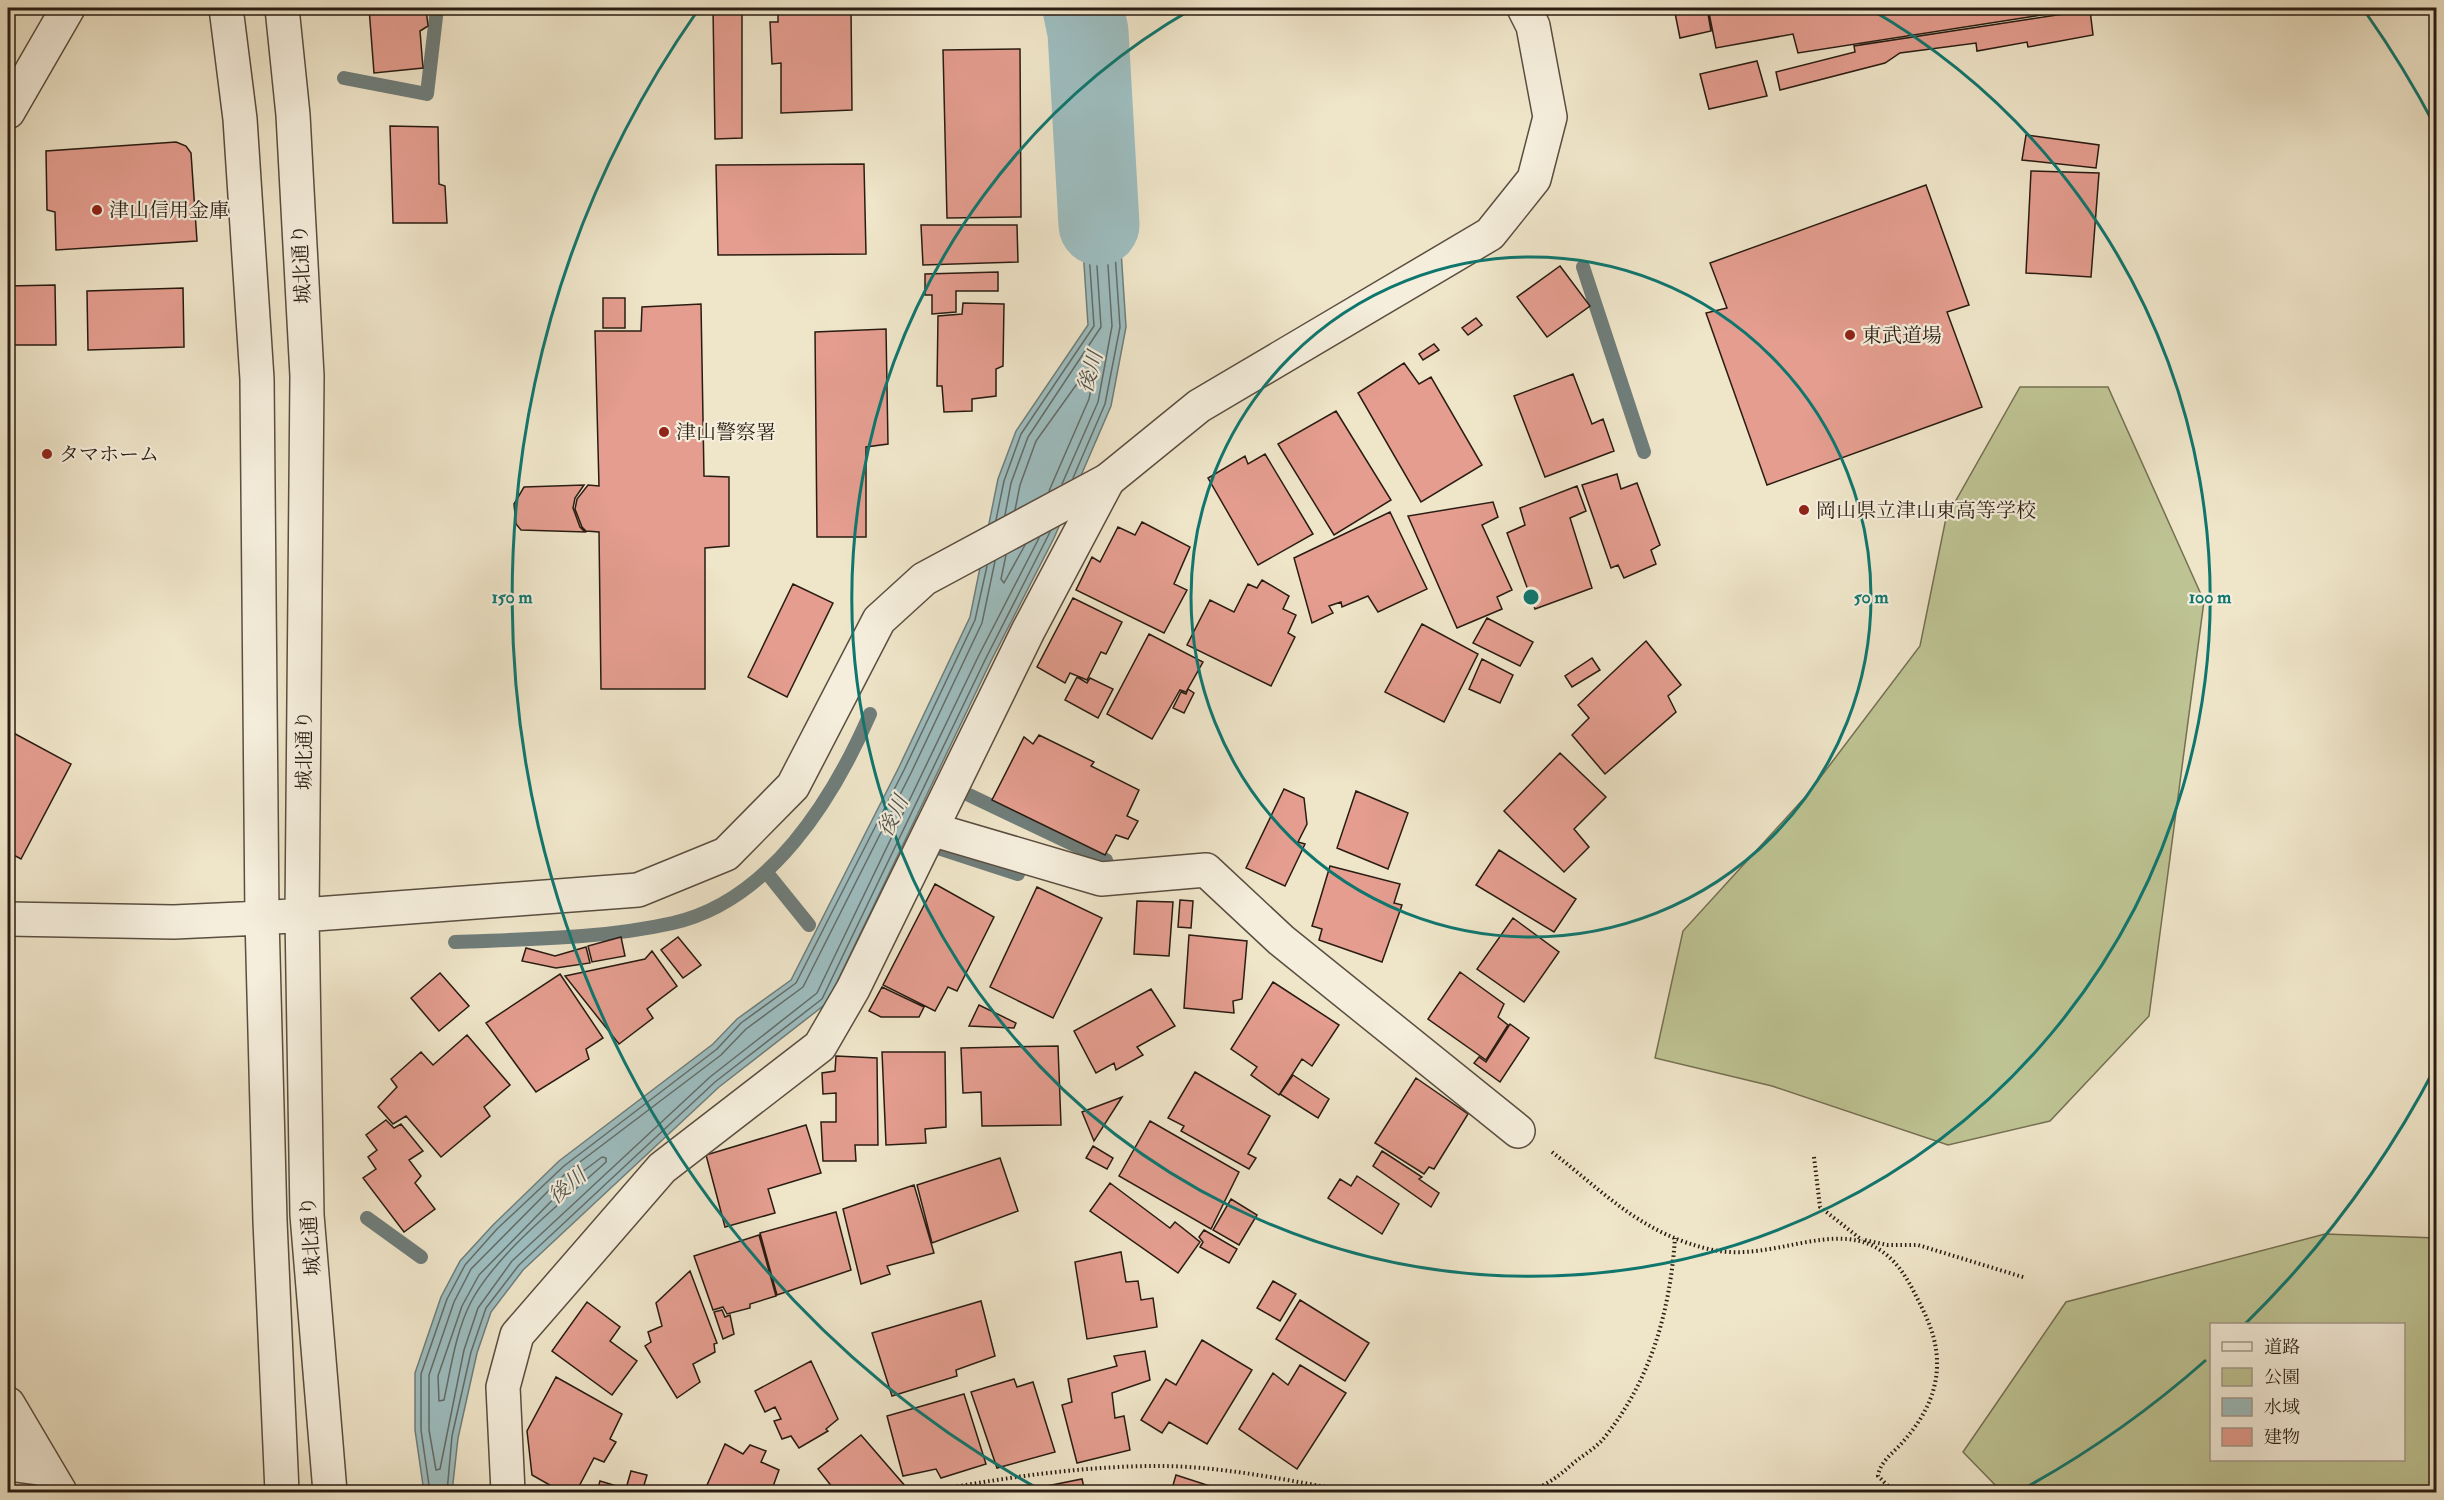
<svg xmlns="http://www.w3.org/2000/svg" width="2444" height="1500" viewBox="0 0 2444 1500" font-family="'IM FELL Double Pica','Noto Serif JP',serif">
  <style>
    .green { fill: #bec393; stroke: #747052; stroke-width: 1.5; fill-rule: evenodd }
    .water { fill: #9dbdbf; stroke: #6f7d7a; stroke-width: 1.5 }
    .lines { fill: none; stroke-linecap: round; stroke-linejoin: round }
    .shore { stroke: #636c68; stroke-width: 1.5 }
    .stream { stroke: #6f7d7a; stroke-width: 14 }
    .river { stroke: #9dbdbf; stroke-width: 81 }
    .building { fill: #e49d8f; stroke: #291c12; stroke-width: 1.5 }
    .minor-casing { stroke: #5a4e40; stroke-width: 36 }
    .tertiary-casing { stroke: #5a4e40; stroke-width: 36 }
    .path { stroke: #291c12; stroke-width: 4; stroke-dasharray: 1.5 3; stroke-linecap: butt }
    .minor { stroke: #f5eedc; stroke-width: 33 }
    .tertiary { stroke: #f5eedc; stroke-width: 33 }
    .ring { fill: none; stroke: #0f766e; stroke-width: 3 }
    .poi-dot { fill: #8f2418; stroke: #f5eedc; stroke-width: 2 }
    .labels { text-anchor: middle; stroke-width: 4.5; stroke-linejoin: round; paint-order: stroke }
    .poi-label { font-size: 20px; fill: #291c12; stroke: #f5eedc; text-anchor: start }
    .street-label { font-size: 20px; fill: #291c12; stroke: #f5eedc }
    .water-label { font-size: 21px; font-style: italic; fill: #52544f; stroke: #f5eedc }
    .centre { fill: #0f766e; stroke: #f5eedc; stroke-width: 3 }
    .ring-label { font-size: 18px; text-anchor: middle; font-weight: bold; fill: #0f766e; stroke: #f5eedc; stroke-width: 4.5; stroke-linejoin: round; paint-order: stroke }
  </style>
  <rect width="100%" height="100%" fill="#efe5c9"/>
  <filter id="stains"><feTurbulence type="fractalNoise" baseFrequency=".00333" numOctaves="4"/><feColorMatrix values="0 0 0 0 .2 0 0 0 0 .09 0 0 0 0 .02 0 0 0 .5 -.17"/></filter>
  <radialGradient id="worn" r=".72"><stop offset=".6" stop-color="#630" stop-opacity="0"/><stop offset="1" stop-color="#630" stop-opacity=".3"/></radialGradient>
  <path class="green" d="M2020 387H2108L2204 601 2149 1016 2050 1121 1948 1145 1772 1086 1655 1058 1683 931 1807 795 1920 646 1946 518Z
    M2325 1234 2436 1238V1492H2002L1963 1452 2066 1302ZM2212 1324H2404V1460H2212Z"/>
  <path class="water" d="M1074 112 1112 113 1126 327 1111 406 1054 538 990 663 827 1003 719 1087 523 1270 491 1312 477 1353 458 1438 452 1492H424L415 1430V1373L441 1297 460 1261 493 1225 559 1161 713 1044 737 1019 791 980 899 767 970 617 998 479 1016 431 1088 325Z"/>
  <g class="lines">
    <path class="shore" d="M1015 510 1020 485 1036 441 1094 360 1096 363 1089 399 1049 491
      M1005 515 1011 483 1028 437 1101 327 1088 129 1096 126 1099 129 1112 326 1098 402 1062 484
      M996 520 1004 481 1021 434 1094 326 1080 121 1083 118H1103L1106 121 1120 327 1105 404 1073 478
      M1006 555 1001 579 1004 583 1025 545
      M995 561 982 623 911 773 803 987 746 1029 721 1055 568 1171 471 1269 454 1302 429 1375V1430L436 1470 440 1469 464 1350 478 1308 512 1261 710 1077 817 993 978 657 1039 538
      M602 1157 606 1158V1162C564 1201 498 1251 471 1302 456 1331 451 1367 444 1400L439 1401 438 1376 462 1306 479 1275 574 1178Z
      M430 1492 421 1430V1374L447 1299 465 1265 497 1229 564 1166 717 1049 741 1023 796 983 904 770 975 620 987 566
      M447 1492 452 1436 471 1352 486 1308 519 1265 715 1082 822 999 985 660 1050 532"/>
    <path class="stream" d="M344 78 427 94 437 8
      M1583 267 1644 452
      M969 795 1106 860
      M923 843 1018 874
      M767 873 809 925
      M455 942C527 939 602 939 673 923 770 901 833 799 870 714
      M367 1218 421 1257"/>
    <path class="river" d="M1083 8 1088 32 1099 225"/>
  </g>
  <path class="building" d="M369 8H426L428 26 420 31 423 68 374 73Z
    M713 8H742V138L715 139Z
    M778 8H851L852 110 781 113V63L772 64 770 22H778Z
    M1674 8H1707L1711 31 1680 38Z
    M1708 8H2087L1798 53 1793 34 1716 48Z
    M2090 10 2093 35 2028 47 2027 42 1977 51 1976 43 1900 53 1885 63 1780 90 1776 72 1855 52 1854 46Z
    M1020 49 1021 217 947 218 943 50Z
    M1757 61 1767 96 1709 109 1700 74Z
    M390 126 438 127 439 184 445 186 447 223H393Z
    M2026 135 2099 145 2096 168 2022 160Z
    M176 142 186 146 191 153 197 241 56 250 55 212 47 210 46 151Z
    M864 164 866 254 718 255 716 165Z
    M2031 171 2099 173 2091 277 2026 273Z
    M1926 185 1969 305 1947 312 1982 407 1767 485 1706 313 1727 308 1710 263Z
    M921 225H1017L1018 262 923 265Z
    M1560 266 1590 306 1547 337 1517 297Z
    M998 272V291H956V312L932 314V295H925V274Z
    M55 285 56 345H8V286Z
    M183 288 184 347 88 350 87 291Z
    M603 298H625V328H603Z
    M963 303 1004 304 1003 366 996 369V396L972 399V411L944 412 942 386H937L938 316 962 314Z
    M701 304 704 476 729 477V546L705 548V689H601L599 532 586 531 582 527 575 509 577 499 588 485 599 486 595 331H641L642 307Z
    M1476 318 1482 325 1468 335 1462 328Z
    M886 329 888 444 866 447V537H817L815 332Z
    M1434 344 1439 350 1423 360 1419 354Z
    M1404 363 1419 384 1431 377 1482 465 1421 502 1358 393Z
    M1573 374 1592 424 1603 419 1614 451 1545 477 1514 396Z
    M1336 411 1391 500 1334 535 1278 444Z
    M1265 454 1313 534 1258 565 1208 478 1245 456 1248 464Z
    M1617 474 1621 489 1637 483 1660 545 1651 550 1656 564 1624 578 1618 565 1611 568 1582 485Z
    M584 485 575 498 573 508 580 527 585 532 521 530 516 524 514 504 524 487Z
    M1577 486 1586 511 1570 518 1592 588 1535 609 1507 533 1525 525 1520 508Z
    M1493 502 1498 517 1482 525 1512 590 1497 597 1502 609 1457 628 1408 516Z
    M1390 512 1427 589 1378 612 1368 596 1342 607 1341 602 1329 606 1333 613 1312 623 1294 558Z
    M1142 522 1190 547 1174 584 1187 590 1164 633 1076 590 1092 557 1100 562 1118 527 1135 535Z
    M1262 580 1289 596 1283 609 1296 615 1288 633 1295 637 1271 686 1187 645 1210 600 1234 612 1248 584 1257 588Z
    M793 584 833 603 787 697 748 677Z
    M1073 598 1122 622 1106 654 1101 652 1087 680 1070 673 1065 683 1037 667Z
    M1487 618 1533 642 1520 666 1473 643Z
    M1422 624 1478 654 1444 722 1385 692Z
    M1149 634 1203 662 1186 692 1180 690 1152 739 1107 714Z
    M1646 641 1681 685 1668 696 1676 712 1605 774 1572 735 1589 718 1578 705Z
    M1592 658 1600 670 1572 687 1565 676Z
    M1482 659 1513 675 1500 703 1469 689Z
    M1077 677 1087 683 1090 678 1113 689 1098 718 1065 700Z
    M1188 689 1194 693 1184 713 1173 708 1181 692 1186 694Z
    M8 730 71 764 21 859 8 852Z
    M1039 735 1094 762 1091 766 1139 790 1127 816 1138 821 1128 839 1116 835 1105 855 992 800 1024 737 1033 744Z
    M1560 753 1606 797 1574 829 1589 847 1564 872 1504 811Z
    M1284 789 1304 798 1307 824 1298 842 1305 844 1285 886 1246 868Z
    M1356 791 1408 813 1388 869 1337 848Z
    M1499 850 1576 899 1554 932 1476 885Z
    M1330 866 1400 884 1394 903 1402 905 1382 962 1319 940 1322 929 1312 926Z
    M935 884 994 917 957 991 948 987 935 1011 883 985Z
    M1037 887 1102 918 1053 1018 990 987Z
    M1180 900 1193 901 1191 928 1178 927Z
    M1137 901 1173 902 1169 956 1134 954Z
    M1513 918 1559 952 1524 1002 1477 969Z
    M1189 935 1247 941 1242 999 1233 1001 1234 1013 1184 1008Z
    M621 937 625 956 592 962 588 946Z
    M678 937 701 965 683 978 661 950Z
    M586 947 590 963 556 968 522 961 526 948 555 956Z
    M652 951 677 986 647 1009 653 1018 619 1044 565 976 645 959Z
    M1460 972 1504 1004 1498 1017 1508 1025 1486 1060 1428 1019Z
    M440 973 469 1006 439 1031 411 998Z
    M560 974 603 1038 586 1049 589 1059 536 1092 486 1023Z
    M1273 982 1339 1025 1312 1066 1302 1059 1279 1095 1251 1075 1257 1067 1231 1049Z
    M882 987 924 1007 919 1017H881L869 1011Z
    M1151 989 1175 1026 1137 1047 1143 1055 1116 1070 1114 1063 1096 1073 1074 1031Z
    M979 1005 1016 1023 1014 1028 969 1026Z
    M1510 1024 1529 1038 1500 1082 1474 1063 1479 1057 1486 1062Z
    M467 1035 510 1085 484 1107 490 1116 441 1157 406 1116 393 1124 378 1107 397 1087 391 1079 421 1052 433 1065Z
    M1058 1046 1061 1125 982 1126 981 1092 963 1093 961 1048Z
    M882 1052H945L946 1127 925 1129 926 1143 886 1145Z
    M836 1056 877 1058 878 1145H855L856 1161H823L821 1122H836V1093L823 1094 822 1073 835 1071Z
    M1195 1072 1270 1116 1248 1154 1256 1158 1249 1169 1181 1131 1184 1126 1168 1118Z
    M1293 1075 1329 1099 1318 1118 1280 1094Z
    M1416 1078 1468 1114 1434 1169 1429 1167 1424 1174 1375 1143Z
    M1122 1097 1094 1141 1082 1112Z
    M386 1120 394 1128 401 1124 423 1151 409 1160 421 1176 415 1183 435 1209 404 1232 363 1178 376 1169 368 1157 377 1150 366 1135Z
    M1150 1121 1239 1172 1211 1229 1119 1176Z
    M806 1125 821 1173 768 1189 775 1213 725 1227 706 1155Z
    M1093 1146 1113 1158 1107 1169 1086 1158Z
    M1382 1151 1422 1177 1419 1179 1439 1193 1431 1207 1373 1166Z
    M1000 1158 1018 1211 932 1243 917 1185Z
    M1357 1176 1399 1204 1382 1234 1328 1198 1340 1179 1351 1186Z
    M1110 1183 1170 1228 1175 1222 1200 1242 1178 1273 1090 1211Z
    M914 1185 934 1253 887 1266 890 1274 861 1284 843 1209Z
    M1231 1199 1257 1215 1239 1245 1213 1230Z
    M836 1212 851 1270 777 1295 760 1233Z
    M1204 1230 1237 1249 1229 1263 1200 1247 1203 1242 1199 1237Z
    M759 1235 776 1296 750 1304V1308L727 1314 723 1307 713 1310 694 1256Z
    M1121 1252 1126 1282 1138 1281 1141 1300 1153 1298 1157 1327 1087 1339 1075 1262Z
    M690 1271 717 1343 714 1344 715 1352 693 1364 700 1382 677 1398 645 1346 651 1342 648 1332 662 1326 656 1303Z
    M1273 1281 1296 1294 1280 1321 1257 1308Z
    M1300 1300 1369 1343 1345 1381 1276 1339Z
    M981 1301 995 1356 956 1370 957 1376 892 1396 872 1333Z
    M587 1302 620 1327 610 1341 637 1361 612 1395 552 1351Z
    M722 1310 725 1317 730 1315 734 1334 723 1339 714 1312Z
    M1202 1340 1252 1370 1207 1444 1169 1422 1162 1433 1141 1420 1166 1379 1176 1385Z
    M1145 1351 1150 1380 1112 1393 1115 1418 1124 1416 1130 1450 1077 1463 1062 1405 1072 1402 1068 1379 1117 1366 1114 1356Z
    M811 1361 838 1419 826 1429 828 1431 799 1448 791 1436 782 1439 774 1421 781 1419 775 1407 765 1412 755 1391Z
    M1300 1365 1346 1393 1297 1469 1239 1429 1273 1373 1288 1385Z
    M556 1377 622 1414 610 1439 616 1442 604 1462 594 1458 576 1492H562L532 1475 527 1431Z
    M1014 1379 1017 1387 1033 1382 1055 1452 997 1468 971 1392Z
    M964 1394 986 1464 941 1478 936 1469 903 1476 887 1416Z
    M861 1435 906 1487 900 1492H836L818 1469Z
    M725 1444 743 1454 750 1445 766 1451 761 1462 779 1470 771 1492H704Z
    M631 1471 647 1475 642 1492H625Z
    M1176 1475 1222 1490 1221 1492H1171Z
    M1082 1479 1085 1492H1017Z
    M600 1481 620 1487 618 1492H597Z"/>
  <g class="lines">
    <g class="minor-casing">
      <path id="minor" d="M8 112 68 8
        M931 829 1101 879 1206 870 1281 940 1518 1131
        M8 1404 60 1492
        M8 1464 46 1469
        M508 1492 503 1387 517 1335 662 1168 820 1046 853 989 1028 631 1108 480"/>
    </g>
    <g class="tertiary-casing">
      <path id="tertiary" d="M226 8 240 119 257 379 262 918 270 1221 282 1492
        M282 8 293 115 307 376 302 915 307 1215 330 1492
        M8 919 174 922 262 918 638 890 726 854 793 786 879 620 924 579 1108 480 1199 406 1490 234 1534 179 1550 117 1533 26 1524 8"/>
    </g>
    <path class="path" d="M1552 1152C1606 1194 1643 1235 1713 1250 1789 1265 1864 1194 1913 1290 1926 1315 1938 1338 1937 1367 1936 1397 1921 1422 1901 1444 1892 1454 1880 1462 1878 1476L1894 1492
      M1814 1157 1820 1207 1862 1240
      M1865 1240 1887 1245H1918L2026 1278
      M926 1492C1003 1478 1080 1466 1158 1466 1224 1466 1290 1481 1354 1492
      M1526 1492C1547 1486 1560 1475 1576 1461 1585 1454 1597 1447 1604 1438 1651 1380 1670 1311 1675 1238"/>
    <use href="#minor" class="minor"/>
    <use href="#tertiary" class="tertiary"/>
  </g>
  <g class="ring">
    <circle cx="1531" cy="597" r="340"/>
    <path d="M1870 9A679 679 0 1 1 1192 9"/>
    <path d="M2435 1068A1019 1019 0 0 1 2245 1324M2206 1360A1019 1019 0 0 1 2025 1488M1037 1488A1019 1019 0 0 1 696 13M2366 13A1019 1019 0 0 1 2435 126"/>
  </g>
  <g class="poi-dot">
    <circle cx="97" cy="210" r="6"/>
    <circle cx="1850" cy="335" r="6"/>
    <circle cx="664" cy="432" r="6"/>
    <circle cx="47" cy="454" r="6"/>
    <circle cx="1804" cy="510" r="6"/>
  </g>
  <g class="labels">
    <g class="poi-label">
      <text x="109" y="217">津山信用金庫</text>
      <text x="1862" y="342">東武道場</text>
      <text x="676" y="439">津山警察署</text>
      <text x="59" y="461">タマホーム</text>
      <text x="1816" y="517">岡山県立津山東高等学校</text>
    </g>
    <g class="street-label">
      <text transform="translate(301 264) rotate(-93)" y="7">城北通り</text>
      <text transform="translate(304 750) rotate(-90)" y="7">城北通り</text>
      <text transform="translate(310 1236) rotate(-94)" y="7">城北通り</text>
    </g>
    <g class="water-label">
      <text transform="translate(1090 372) rotate(-74)" y="7">後川</text>
      <text transform="translate(893 816) rotate(-64)" y="7">後川</text>
      <text transform="translate(567 1186) rotate(-40)" y="7">後川</text>
    </g>
  </g>
  <circle cx="1531" cy="597" r="9" class="centre"/>
  <g class="ring-label">
    <text x="1871" y="603">50 m</text>
    <text x="2210" y="603">100 m</text>
    <text x="512" y="603">150 m</text>
  </g>
  <rect width="2444" height="1500" fill="none" stroke="#efe5c9" stroke-width="30"/>
  <rect x="9" y="9" width="2426" height="1482" fill="none" stroke="#291c12" stroke-width="3"/>
  <rect x="15" y="15" width="2414" height="1470" fill="none" stroke="#291c12" stroke-width="1.5"/>
  <rect x="2210" y="1323" width="195" height="138" fill="#f5eedc" stroke="#a39a8b" stroke-width="1.5"/>
  <rect x="2222" y="1342" width="30" height="9" fill="#f5eedc" stroke="#a39a8b" stroke-width="1.5"/>
  <text x="2264" y="1353" font-size="18" fill="#291c12">道路</text>
  <rect x="2222" y="1368" width="30" height="18" fill="#bec393" stroke="#a39a8b" stroke-width="1.5"/>
  <text x="2264" y="1383" font-size="18" fill="#291c12">公園</text>
  <rect x="2222" y="1398" width="30" height="18" fill="#9dbdbf" stroke="#a39a8b" stroke-width="1.5"/>
  <text x="2264" y="1413" font-size="18" fill="#291c12">水域</text>
  <rect x="2222" y="1428" width="30" height="18" fill="#e49d8f" stroke="#a39a8b" stroke-width="1.5"/>
  <text x="2264" y="1443" font-size="18" fill="#291c12">建物</text>
  <rect width="100%" height="100%" filter="url(#stains)"/>
  <rect width="100%" height="100%" fill="url(#worn)"/>
</svg>
